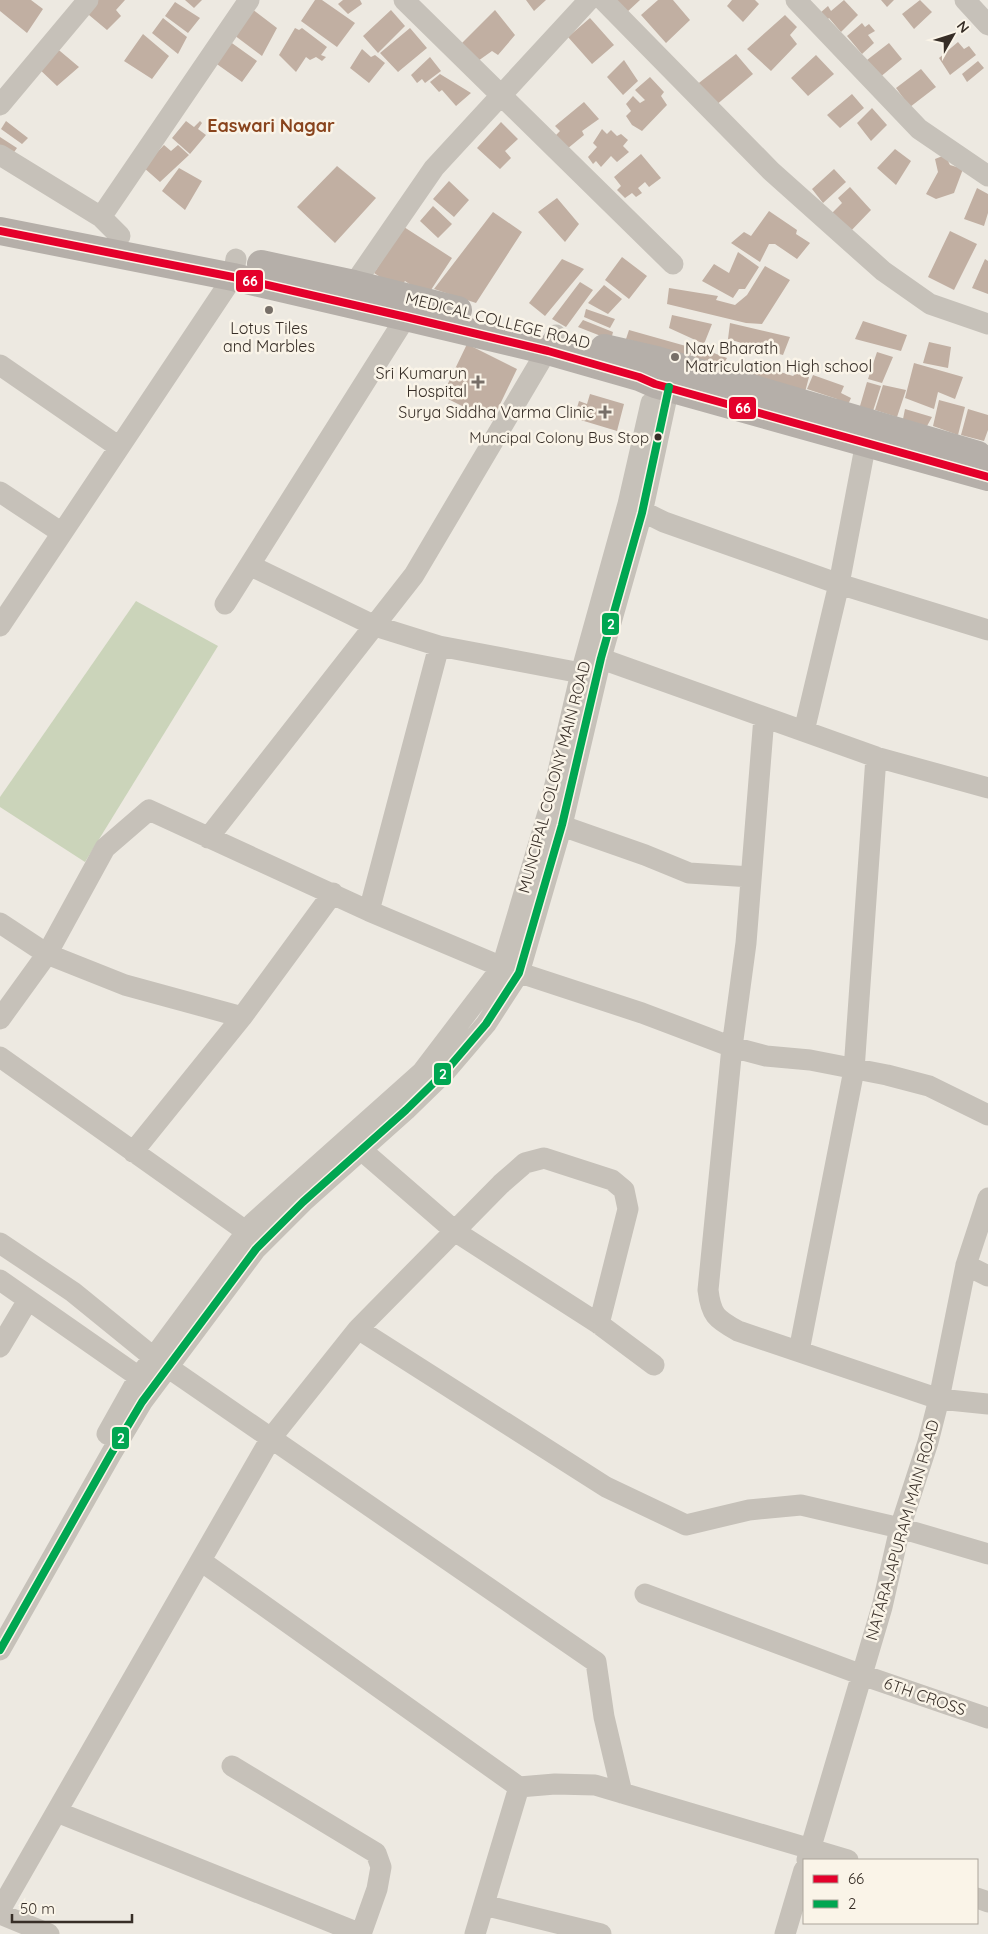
<svg xmlns="http://www.w3.org/2000/svg" width="988" height="1934" viewBox="0 0 988 1934" font-family="Quicksand,sans-serif">
  <style>
    .green { fill: #cbd4ba }
    .building { fill: #c1afa2 }
    .lines { fill: none; stroke-linecap: round; stroke-linejoin: round }
    .minor { stroke: #c6c1b9; stroke-width: 21 }
    .major { stroke: #b5afa9; stroke-width: 28 }
    .bus-1-casing { stroke: #faf4e8; stroke-width: 11 }
    .bus-2-casing { stroke: #faf4e8; stroke-width: 11 }
    .bus-1 { stroke: #e4002b; stroke-width: 8 }
    .bus-2 { stroke: #00a651; stroke-width: 8 }
    .poi-dot { fill: #776f68; stroke: #faf4e8; stroke-width: 2 }
    .bus-dot { fill: #372e27; stroke: #faf4e8; stroke-width: 2 }
    .labels { text-anchor: middle; stroke-width: 5; stroke-linejoin: round; paint-order: stroke }
    .bus-label { font-size: 15px; fill: #372e27; stroke: #faf4e8; text-anchor: end }
    .street-label { font-size: 16px; fill: #372e27; stroke: #faf4e8 }
    .poi-label { font-size: 16px; fill: #372e27; stroke: #faf4e8; text-anchor: end }
    .neighbourhood-label { font-size: 18px; font-weight: bold; fill: #89441d; stroke: #faf4e8 }
    .line-badge { stroke: #faf4e8; stroke-width: 2 }
    .badge-label { font-size: 14px; text-anchor: middle; font-weight: bold; fill: #fff }
  </style>
  <rect width="100%" height="100%" fill="#ede9e1"/>
  <path class="green" d="M136 601 218 646 85 862 0 807V797Z"/>
  <path class="building" d="M0 0H31L43 9 27 33 0 11Z
    M92 0H125L116 10 121 16 107 30 83 10Z
    M185 0H202L194 8Z
    M315 0H322L355 23 337 47 301 21Z
    M343 0H360L362 4 348 14 338 4Z
    M526 0H546L534 11Z
    M616 0H640L626 13Z
    M658 0H673L690 20 666 43 641 15Z
    M732 0H755L759 4 743 22 727 6Z
    M844 0 858 15 841 32 829 18 827 20 820 13 828 6 831 11Z
    M881 0H894L887 7Z
    M920 0 932 12 914 29 902 14Z
    M175 2 200 18 188 33 165 16Z
    M252 9 277 28 262 56 234 35Z
    M391 10 405 26 378 53 363 36Z
    M495 10 515 35 498 55 492 51 478 61 462 43Z
    M785 15 797 27 790 35 797 44 771 71 747 49Z
    M163 18 187 37 178 54 152 33Z
    M590 18 614 45 592 64 568 37Z
    M862 23 865 27 869 24 875 31 868 35 874 43 862 54 847 36Z
    M295 28 299 30 302 28 327 47 321 55 326 57 322 61 316 57 310 60 306 57 296 72 279 55Z
    M410 28 427 48 398 72 380 53Z
    M143 34 169 56 152 79 124 61Z
    M229 41 257 61 242 82 214 62Z
    M958 42 964 49 969 46 976 55 950 75 939 58Z
    M889 43 902 59 879 78 867 60Z
    M54 46 79 67 57 86 36 66Z
    M362 49 371 57 375 55 385 63 369 83 350 68Z
    M736 54 753 74 715 106 695 86Z
    M816 55 834 74 808 96 791 78Z
    M430 57 441 71 425 83 422 79 417 83 411 75Z
    M624 60 638 81 623 95 607 77Z
    M978 61 984 68 967 82 962 74Z
    M921 69 936 87 910 107 896 88Z
    M440 74 471 93 456 106 442 90 439 92 430 82Z
    M650 77 664 92 661 96 667 105 642 131 632 125 626 116 631 111 626 104 633 96 640 103 645 100 635 90Z
    M852 94 864 108 840 128 827 115Z
    M584 102 599 119 582 131 584 135 567 149 555 136 560 131 555 126Z
    M872 108 887 125 871 141 857 123Z
    M6 121 28 138 22 144 1 129Z
    M186 121 194 127 200 121 202 123 198 129 206 135 190 154 172 138Z
    M501 122 518 139 505 151 511 158 500 169 477 148Z
    M602 129 607 134 611 130 617 136 621 134 628 140 623 146 629 152 617 162 611 156 601 167 596 161 593 164 588 157 597 147 593 143Z
    M0 137 17 148 12 155 0 147Z
    M164 145 171 151 178 145 189 155 160 182 143 167Z
    M895 149 911 161 896 185 877 168Z
    M641 154 661 178 649 187 645 182 638 188 642 193 636 197 632 193 625 198 617 190 621 186 614 177Z
    M945 155 950 165 963 169 954 193 936 199 926 194 938 172 935 159Z
    M337 166 376 198 335 243 297 207Z
    M179 168 202 181 185 210 162 191Z
    M834 169 846 182 823 203 812 189Z
    M449 181 469 200 454 217 433 199Z
    M850 187 871 210 847 235 828 217 842 203 838 198Z
    M977 188 988 194V213L984 226 964 219Z
    M557 198 579 224 565 242 538 212Z
    M433 206 452 224 438 238 420 221Z
    M769 211 797 230 796 234 810 243 797 259 775 244H769L760 262 731 243 744 232 751 236Z
    M493 212 522 232 476 303 434 289Z
    M404 227 452 258 427 296 405 281 399 289 374 273Z
    M950 231 977 244 954 290 928 277Z
    M738 252 759 267 745 289H739L733 298 702 281 714 264 729 273Z
    M622 257 647 276 629 299 605 280Z
    M562 259 584 269 545 316 529 303Z
    M985 259 988 261V294L972 288Z
    M765 266 790 280 762 324 746 323 667 304 669 288 718 296 716 300 735 305 747 295Z
    M580 282 593 290 566 327 552 319Z
    M604 285 622 299 608 314 588 303Z
    M586 309 615 319 610 328 584 317Z
    M672 315 712 324 704 344 669 328Z
    M583 320 613 332 611 340 578 327Z
    M863 321 907 335 901 351 855 339Z
    M730 323 790 337 783 355 728 339Z
    M629 330 693 348 690 357 626 339Z
    M929 342 951 347 948 368 923 363Z
    M467 344 517 369 492 421 442 396Z
    M695 346 727 358 722 367 692 357Z
    M877 352 893 357 882 383 868 379Z
    M747 361 793 376 796 373 809 377 805 392 744 375Z
    M914 363 963 377 955 399 938 392 934 409 905 398Z
    M813 375 844 386 841 393 851 398 846 409 837 399 807 389Z
    M867 382 881 386 873 411 860 406Z
    M883 385 906 390 897 417 875 410Z
    M590 394 624 404 617 431 574 418 579 401 587 404Z
    M939 400 965 407 958 435 933 426Z
    M905 409 932 417 927 426 903 419Z
    M968 409 988 415V430L984 441 961 435Z"/>
  <g class="lines">
    <path class="minor" d="M404 0 673 264
      M603 0 771 171 883 271 930 304 988 324
      M796 0 919 129 988 176
      M965 0 988 25
      M0 105 88 0
      M0 155 101 217 120 236
      M101 217 249 0
      M354 284 434 168 589 0
      M0 365 119 447
      M0 492 62 533
      M630 505 664 522 839 584 988 630
      M251 566 375 626 439 646
      M225 604 406 317 411 303
      M0 626 233 277 236 259
      M588 654 876 757 988 788
      M764 717 746 943 732 1047 708 1290C711 1315 716 1319 738 1331L939 1399 988 1404
      M804 731 839 584 866 442
      M548 821 645 855 689 873 751 877
      M208 838 414 575 556 335
      M369 911 439 646 581 673
      M0 923 47 954 0 1019
      M242 1017 125 985 47 954 105 848 149 810 369 911 502 967 642 1013 732 1047 766 1056 810 1060 887 1075 929 1086 988 1115
      M0 1057 247 1232
      M351 1141 456 1232 599 1324 654 1365
      M133 1152 242 1017 333 893
      M0 1243 73 1292 153 1357 596 1662 604 1717 622 1793
      M966 1265 988 1276
      M0 1280 139 1377
      M358 1329 501 1184 525 1163 544 1158 612 1180 624 1190 628 1209 599 1324
      M0 1347 28 1300
      M799 1351 854 1070 876 757
      M107 1434 139 1377 253 1223 422 1072 502 967 550 806 581 673 628 504 651 403
      M201 1561 519 1787 555 1784 595 1785 848 1860
      M645 1594 865 1676 988 1718
      M0 1650 111 1454 142 1402 256 1249 303 1202 406 1110 445 1072 486 1024 519 973 562 825 601 658 642 513 669 387
      M232 1766 376 1853 381 1867 377 1889 361 1934
      M57 1812 361 1934
      M807 1860 882 1607 900 1528 928 1442 939 1399 966 1265 988 1198
      M977 1898 988 1902
      M484 1905 601 1934
      M0 1910 271 1438 358 1329 606 1487 686 1525 749 1510 801 1505 900 1528 988 1554
      M0 1914 49 1934
      M475 1934 519 1787
      M785 1934 804 1870"/>
    <path class="major" d="M0 231 233 277 406 317 548 351 639 377 655 384 988 477
      M261 264 354 284 458 310
      M604 348 656 360 978 455"/>
    <g class="bus-1-casing">
      <path id="bus-1" d="M0 231 233 277 406 317 548 351 639 377 655 384 988 477"/>
    </g>
    <g class="bus-2-casing">
      <path id="bus-2" d="M0 1650 111 1454 142 1402 256 1249 303 1202 406 1110 445 1072 486 1024 519 973 562 825 601 658 642 513 669 387"/>
    </g>
    <use href="#bus-1" class="bus-1"/>
    <use href="#bus-2" class="bus-2"/>
  </g>
  <g class="poi-dot">
    <circle cx="269" cy="310" r="5"/>
    <circle cx="675" cy="357" r="5"/>
    <path d="M475.5 374.5h5v5h5v5h-5v5h-5v-5h-5v-5h5z"/>
    <path d="M602.5 404.5h5v5h5v5h-5v5h-5v-5h-5v-5h5z"/>
  </g>
  <circle class="bus-dot" cx="658" cy="437" r="4.5"/>
  <g class="labels">
    <g class="bus-label">
      <text x="649" y="443">Muncipal Colony Bus Stop</text>
    </g>
    <g class="street-label">
      <text transform="translate(498 320) rotate(14)" y="6">MEDICAL COLLEGE ROAD</text>
      <text transform="translate(554 777) rotate(-75)" y="6">MUNCIPAL COLONY MAIN ROAD</text>
      <text transform="translate(902 1530) rotate(-74)" y="6">NATARAJAPURAM MAIN ROAD</text>
      <text transform="translate(925 1696) rotate(19)" y="6">6TH CROSS</text>
    </g>
    <g class="poi-label">
      <text x="269" y="334" text-anchor="middle">Lotus Tiles<tspan x="269" dy="18">and Marbles</tspan></text>
      <text x="685" y="354" text-anchor="start">Nav Bharath<tspan x="685" dy="18">Matriculation High school</tspan></text>
      <text x="467" y="379">Sri Kumarun<tspan x="467" dy="18">Hospital</tspan></text>
      <text x="594" y="418">Surya Siddha Varma Clinic</text>
    </g>
    <g class="neighbourhood-label">
      <text x="271" y="132">Easwari Nagar</text>
    </g>
  </g>
  <g class="line-badge">
    <rect x="235" y="269" width="29" height="24" rx="5" fill="#e4002b"/>
    <rect x="728" y="396" width="29" height="24" rx="5" fill="#e4002b"/>
    <rect x="601" y="612" width="19" height="24" rx="5" fill="#00a651"/>
    <rect x="433" y="1062" width="19" height="24" rx="5" fill="#00a651"/>
    <rect x="111" y="1426" width="19" height="24" rx="5" fill="#00a651"/>
  </g>
  <g class="badge-label">
    <text x="250" y="286">66</text>
    <text x="743" y="413">66</text>
    <text x="611" y="629">2</text>
    <text x="443" y="1079">2</text>
    <text x="121" y="1443">2</text>
  </g>
  <rect x="803" y="1859" width="175" height="65" fill="#faf4e8" stroke="#aca59b"/>
  <rect x="813" y="1875" width="25" height="8" fill="#e4002b" stroke="#aca59b"/>
  <text x="848" y="1884" font-size="15" fill="#372e27">66</text>
  <rect x="813" y="1900" width="25" height="8" fill="#00a651" stroke="#aca59b"/>
  <text x="848" y="1909" font-size="15" fill="#372e27">2</text>
  <g transform="translate(953 35) rotate(51)" stroke="#faf4e8" stroke-width="4" paint-order="stroke">
  <path d="M0-4L9 19L0 12L-9 19Z" fill="#372e27"/>
  <text y="-8" font-size="14" font-weight="bold" text-anchor="middle" fill="#372e27">N</text>
  </g>
  <path d="M12 1914v8h120v-8" fill="none" stroke="#372e27" stroke-width="2.5"/>
  <text x="20" y="1914" font-size="15" fill="#372e27" stroke="#faf4e8" stroke-width="4" paint-order="stroke">50 m</text>
</svg>
